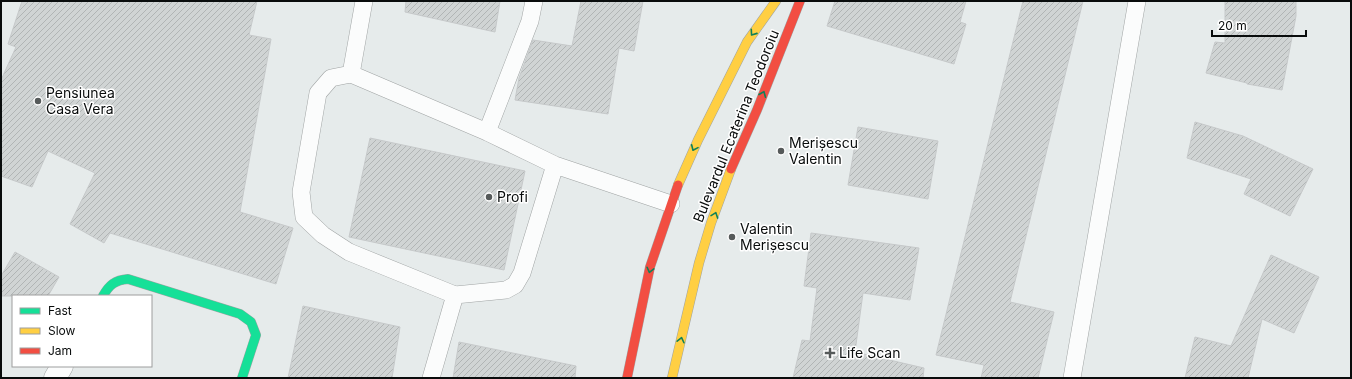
<svg xmlns="http://www.w3.org/2000/svg" width="1352" height="379" viewBox="0 0 1352 379" font-family="Inter,sans-serif">
  <style>
    .building { fill: url(#building-hatch); stroke: #c6c9ca }
    .lines { fill: none; stroke-linecap: round; stroke-linejoin: round }
    .lane-casing { stroke: #a0a4a4; stroke-width: 18 }
    .street-casing { stroke: #a0a4a4; stroke-width: 23 }
    .fast-casing { stroke: #a0a4a4; stroke-width: 10 }
    .slow-casing { stroke: #a0a4a4; stroke-width: 10 }
    .jam-casing { stroke: #a0a4a4; stroke-width: 10 }
    .lane { stroke: #fbfcfc; stroke-width: 17 }
    .street { stroke: #fbfcfc; stroke-width: 22 }
    .fast { stroke: #16e098; stroke-width: 9 }
    .slow { stroke: #ffcf43; stroke-width: 9 }
    .jam { stroke: #f24e42; stroke-width: 9 }
    .oneway { stroke: #108159 }
    .poi-dot { fill: #565a5a; stroke: #fff; stroke-width: 1.5 }
    .labels { text-anchor: middle; stroke-width: 3; stroke-linejoin: round; paint-order: stroke }
    .poi-label { font-size: 14px; fill: #090c0c; stroke: #fff; text-anchor: start }
    .street-label { font-size: 14px; fill: #090c0c; stroke: #fff }
  </style>
  <defs>
    <pattern id="building-hatch" width="6" height="6" patternUnits="userSpaceOnUse"><rect width="6" height="6" fill="#d0d4d4"/><path d="M-1 1l2-2M0 6l6-6M5 7l2-2" fill="none" stroke="#b1b5b5"/></pattern>
  </defs>
  <rect width="100%" height="100%" fill="#e6ebeb"/>
  <path class="building" d="M22 1H257L249 35 271 39 240 212 293 228 276 284 110 233 104 243 70 224 95 173 48 151 32 187 1 176V80L16 47 8 44Z
    M406 1H500L495 32 405 12Z
    M581 1H643L634 51 619 48 608 114 515 100 519 78 533 40 572 46Z
    M835 1H966L960 22 966 24 954 64 827 26Z
    M1023 1H1083L1010 302 1054 312 1038 378H981L984 365 936 355Z
    M1225 1H1296V16L1282 90 1247 84V83L1206 73 1215 42 1225 43Z
    M1195 122 1243 136 1313 169 1290 216 1244 194 1251 179 1187 158Z
    M858 127 938 141 928 199 848 185Z
    M370 138 525 171 504 270 349 237Z
    M811 233 919 248 910 300 863 293 855 352 924 368 923 378H793L802 340 810 341 817 288 804 286Z
    M15 252 59 277 48 296H1V276Z
    M1271 255 1319 277 1294 333 1262 319 1248 378H1185L1195 337 1231 346Z
    M303 306 400 327 392 378H288Z
    M459 342 576 366 575 378H453Z"/>
  <g class="lines">
    <g class="lane-casing">
      <path id="lane" d="M351 74 364 1
        M487 132 530 21 534 1
        M555 165 522 273 515 285 506 290 455 295 349 252 323 235 304 217 301 192 318 93 331 78 351 74 487 132 555 165 671 204
        M431 378 455 295
        M1072 378 1137 1"/>
    </g>
    <g class="street-casing">
      <path id="street" d="M55 378 62 366"/>
    </g>
    <g class="fast-casing">
      <path id="fast" d="M103 296C109 285 115 280 128 279L240 314 251 322 256 335 242 378"/>
    </g>
    <g class="slow-casing">
      <path id="slow" d="M678 185 698 140 747 42 776 1
        M672 378 699 263 711 223 731 169"/>
    </g>
    <g class="jam-casing">
      <path id="jam" d="M731 169 757 110 800 1
        M627 378 650 267 678 185"/>
    </g>
    <use href="#lane" class="lane"/>
    <use href="#street" class="street"/>
    <use href="#fast" class="fast"/>
    <use href="#slow" class="slow"/>
    <use href="#jam" class="jam"/>
  </g>
  <defs><path id="oneway-chevron" d="M-2-3.5L2.5 0L-2 3.5" fill="none" stroke-width="1.6" stroke-linecap="round" stroke-linejoin="round"/></defs>
  <g class="oneway">
    <use href="#oneway-chevron" transform="translate(753 33) rotate(125)"/>
    <use href="#oneway-chevron" transform="translate(763 94) rotate(-68)"/>
    <use href="#oneway-chevron" transform="translate(694 148) rotate(114)"/>
    <use href="#oneway-chevron" transform="translate(715 215) rotate(-70)"/>
    <use href="#oneway-chevron" transform="translate(650 270) rotate(104)"/>
    <use href="#oneway-chevron" transform="translate(681 340) rotate(-77)"/>
  </g>
  <g class="poi-dot">
    <circle cx="38" cy="101" r="4"/>
    <circle cx="781" cy="151" r="4"/>
    <circle cx="489" cy="197" r="4"/>
    <circle cx="732" cy="237" r="4"/>
    <path d="M828 347h4v4h4v4h-4v4h-4v-4h-4v-4h4z"/>
  </g>
  <g class="labels">
    <g class="poi-label">
      <text x="46" y="98">Pensiunea<tspan x="46" dy="16">Casa Vera</tspan></text>
      <text x="789" y="148">Merișescu<tspan x="789" dy="16">Valentin</tspan></text>
      <text x="497" y="202">Profi</text>
      <text x="740" y="234">Valentin<tspan x="740" dy="16">Merișescu</tspan></text>
      <text x="839" y="358">Life Scan</text>
    </g>
    <g class="street-label">
      <text transform="translate(736 126) rotate(-68)" y="5">Bulevardul Ecaterina Teodoroiu</text>
    </g>
  </g>
  <rect width="1352" height="379" fill="none" stroke="#090c0c" stroke-width="4"/>
  <rect x="12" y="295" width="140" height="72" fill="#ffffff" stroke="#9d9e9e"/>
  <rect x="20" y="308" width="20" height="6" fill="#16e098" stroke="#9d9e9e"/>
  <text x="48" y="315" font-size="12" fill="#090c0c">Fast</text>
  <rect x="20" y="328" width="20" height="6" fill="#ffcf43" stroke="#9d9e9e"/>
  <text x="48" y="335" font-size="12" fill="#090c0c">Slow</text>
  <rect x="20" y="348" width="20" height="6" fill="#f24e42" stroke="#9d9e9e"/>
  <text x="48" y="355" font-size="12" fill="#090c0c">Jam</text>
  <path d="M1212 30v6h94v-6" fill="none" stroke="#090c0c" stroke-width="2"/>
  <text x="1218" y="30" font-size="12" fill="#090c0c" stroke="#ffffff" stroke-width="3" paint-order="stroke">20 m</text>
</svg>
